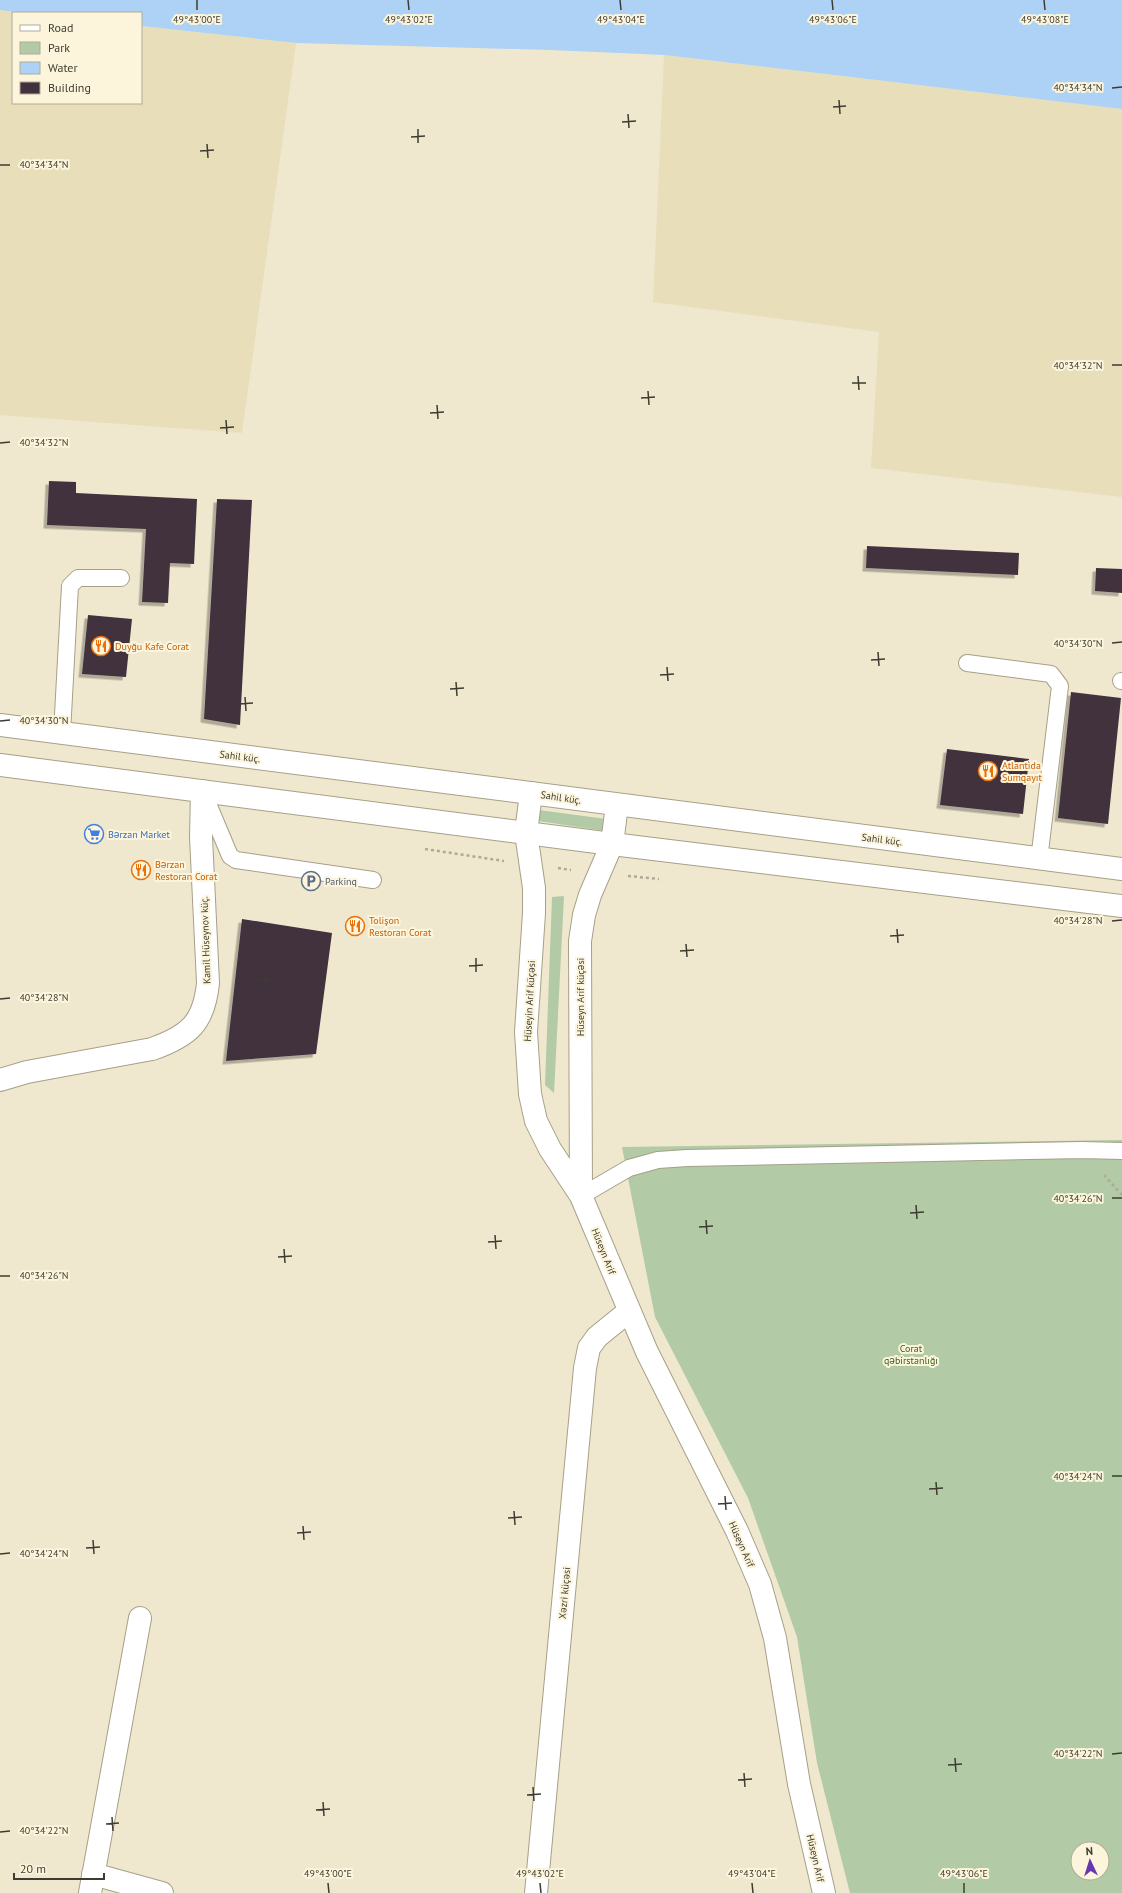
<svg xmlns="http://www.w3.org/2000/svg" width="1122" height="1893" viewBox="0 0 1122 1893" font-family="'PT Sans',sans-serif">
  <style>
    .green { fill: #b2caa6; fill-rule: evenodd }
    .sand { fill: #e8deb9 }
    .water { fill: #aed2f5 }
    .building { fill: #43313e; filter: url(#shadow) }
    .lines { fill: none; stroke-linecap: round; stroke-linejoin: round }
    .service-casing { stroke: #a6a088; stroke-width: 18 }
    .minor-casing { stroke: #a6a088; stroke-width: 24 }
    .tertiary-casing { stroke: #a6a088; stroke-width: 24 }
    .primary-casing { stroke: #a6a088; stroke-width: 24 }
    .path { stroke: #afaa97; stroke-width: 2.5; stroke-dasharray: 3 3; stroke-linecap: butt }
    .service { stroke: #fff; stroke-width: 16 }
    .minor { stroke: #fff; stroke-width: 22 }
    .tertiary { stroke: #fff; stroke-width: 22 }
    .primary { stroke: #fff; stroke-width: 22 }
    .ticks { fill: none; stroke: #3e3c32; stroke-width: 1.5 }
    .labels { text-anchor: middle; stroke-width: 4; stroke-linejoin: round; paint-order: stroke }
    .food-label { font-size: 10px; fill: #c56008; stroke: #fcf5dc; text-anchor: start }
    .street-label { font-size: 10px; fill: #3e3c32; stroke: #fcf5dc }
    .shop-label { font-size: 10px; fill: #366cbe; stroke: #fcf5dc; text-anchor: start }
    .service-label { font-size: 10px; fill: #4e5e75; stroke: #fcf5dc; text-anchor: start }
    .park-label { font-size: 10px; fill: #38601b; stroke: #fcf5dc }
    .ticks-label { font-size: 10px; text-anchor: middle; fill: #3e3c32; stroke: #fcf5dc; stroke-width: 4; stroke-linejoin: round; paint-order: stroke }
  </style>
  <defs>
    <filter id="shadow"><feDropShadow dx="-3.5" dy="3.5" stdDeviation="0" flood-color="#0004"/></filter>
  </defs>
  <rect width="100%" height="100%" fill="#efe8cf"/>
  <path class="green" d="M539 810 606 819 605 831 538 821Z
    M564 896 554 1093 545 1085 552 897Z
    M1122 1140V1893H850L817 1763 797 1637 748 1498 655 1317 622 1147ZM1078 1849H1102V1873H1078Z"/>
  <path class="sand" d="M0 10 23 13H13V103H141V26L296 43 242 433 0 415Z
    M664 55 1122 109V497L871 468 879 332 653 302Z"/>
  <path class="water" d="M0 0H1122V109L664 55 550 50 296 43 141 26V13H23L0 10Z"/>
  <path class="building" d="M49 481 76 482V493L197 499 194 564 170 563 168 603 142 602 146 529 47 525Z
    M217 499 252 500 240 725 204 719Z
    M867 546 1019 553 1018 575 866 568Z
    M1096 568 1122 569V593L1095 591Z
    M88 615 132 619 126 677 82 674Z
    M1071 692 1121 698 1108 824 1058 818Z
    M947 749 1029 759 1023 814 940 805Z
    M242 919 332 933 316 1054 226 1061Z"/>
  <g class="lines">
    <g class="service-casing">
      <path id="service" d="M967 663 1051 674 1060 686 1039 860
        M1121 681H1122
        M62 733 70 586 78 578H121
        M204 794 230 856 236 860 373 880
        M581 1196 629 1168 658 1160 687 1158 1082 1150 1122 1151"/>
    </g>
    <g class="minor-casing">
      <path id="minor" d="M0 1080 27 1072 152 1049C189 1036 204 1023 208 983L201 837 202 791
        M93 1874 162 1893
        M90 1893 140 1618
        M536 1893 585 1368 589 1348 597 1337 629 1311"/>
    </g>
    <g class="tertiary-casing">
      <path id="tertiary" d="M531 793 526 833 534 888V913L526 1032 530 1094 536 1121 550 1149 581 1196 647 1352 737 1531 760 1584 775 1638 799 1784 824 1893
        M581 1196 580 941 584 915 590 895 612 844 617 805"/>
    </g>
    <g class="primary-casing">
      <path id="primary" d="M0 725 1122 869
        M0 765 612 844 1122 906"/>
    </g>
    <path class="path" d="M425 849 504 861
      M558 868 571 870
      M628 876 659 879
      M1104 1175 1122 1195"/>
    <use href="#service" class="service"/>
    <use href="#minor" class="minor"/>
    <use href="#tertiary" class="tertiary"/>
    <use href="#primary" class="primary"/>
  </g>
  <path class="ticks" d="M197 0V10M408 0 409 10M620 0 621 10M832 0 833 10M1044 0 1045 10M1112 88 1122 87M839 100 840 114M833 107 846 106M628 114 629 128M622 122 636 121M418 129V143M411 137 425 136M207 144 208 158M200 151 214 150M0 165H10M1112 365H1122M858 376 859 390M852 383H866M648 391 649 405M641 398 655 397M437 405 438 419M430 413 444 412M226 420 227 434M220 428 234 427M0 443 10 442M1112 643 1122 642M878 652 879 666M871 660 885 659M667 667 668 681M660 675 674 674M456 682 457 696M450 689 464 688M245 697 246 711M239 704 253 703M0 721 10 720M1112 921 1122 920M897 929 898 943M890 936 904 935M686 944 687 957M680 951 694 950M476 958V972M469 966 483 965M265 973 266 987M258 980 272 979M0 999 10 998M1112 1198H1122M916 1205 917 1219M910 1213 924 1212M706 1220 707 1234M699 1227 713 1226M495 1235 496 1249M488 1242 502 1241M284 1249 285 1263M278 1257 292 1256M0 1276H10M1112 1476H1122M936 1482 937 1495M929 1489 943 1488M725 1496 726 1510M718 1504 732 1503M514 1511 515 1525M508 1518 522 1517M303 1526 304 1540M297 1533 311 1532M93 1540 94 1554M86 1548 100 1547M0 1554 10 1553M1112 1754 1122 1753M955 1758 956 1772M948 1765 962 1764M744 1773 745 1787M738 1780 752 1779M533 1787 534 1801M527 1795 541 1794M323 1802 324 1816M316 1810 330 1809M112 1817 113 1831M106 1824 119 1823M0 1832 10 1831M328 1883 329 1893M540 1883 541 1893M752 1883 753 1893M964 1883V1893"/>
  <defs>
    <g id="restaurant-ring" transform="scale(1)"><circle r="9.5" fill="#fcf5dc" stroke="#e8710a" stroke-width="1.5"/><path d="M-5-6h1v4h1v-4h1v4h1v-4h1v5L-1.5 .5V6h-2V.5L-5-1ZM5-6V6H3V1.5H1.5Q1.5-4 5-6Z" fill="#e8710a"/></g>
    <g id="supermarket-ring" transform="scale(1)"><circle r="9.5" fill="#fcf5dc" stroke="#3f7fe0" stroke-width="1.5"/><path d="M-6-5.5h2.5l.6 2H6L4.5 2H-2.5L-4.4-4H-6ZM-1.5 3.2a1.3 1.3 0 1 0 .1 0ZM3 3.2a1.3 1.3 0 1 0 .1 0Z" fill="#3f7fe0"/></g>
    <g id="parking-ring" transform="scale(1)"><circle r="9.5" fill="#fcf5dc" stroke="#5c6f8a" stroke-width="1.5"/><path d="M-3.5-5.5H1a3.5 3.5 0 0 1 0 7H-1V5.5H-3.5ZM-1-3.4V-.6H.8a1.4 1.4 0 0 0 0-2.8Z" fill="#5c6f8a"/></g>
  </defs>
  <g fill-rule="evenodd">
    <use href="#restaurant-ring" x="101" y="646"/>
    <use href="#restaurant-ring" x="988" y="771"/>
    <use href="#supermarket-ring" x="94" y="834"/>
    <use href="#restaurant-ring" x="141" y="870"/>
    <use href="#parking-ring" x="311" y="881"/>
    <use href="#restaurant-ring" x="355" y="926"/>
  </g>
  <g class="labels">
    <g class="food-label">
      <text x="115" y="650">Duyğu Kafe Corat</text>
      <text x="1002" y="769">Atlantida<tspan x="1002" dy="12">Sumqayıt</tspan></text>
      <text x="155" y="868">Bərzan<tspan x="155" dy="12">Restoran Corat</tspan></text>
      <text x="369" y="924">Tolişon<tspan x="369" dy="12">Restoran Corat</tspan></text>
    </g>
    <g class="street-label">
      <text transform="translate(240 756) rotate(7)" y="4">Sahil küç.</text>
      <text transform="translate(561 797) rotate(8)" y="4">Sahil küç.</text>
      <text transform="translate(882 839) rotate(7)" y="4">Sahil küç.</text>
      <text transform="translate(205 940) rotate(-92)" y="4">Kamil Hüseynov küç.</text>
      <text transform="translate(580 997) rotate(-90)" y="4">Hüseyn Arif küçəsi</text>
      <text transform="translate(529 1001) rotate(-87)" y="4">Hüseyin Arif küçəsi</text>
      <text transform="translate(604 1251) rotate(68)" y="4">Hüseyn Arif</text>
      <text transform="translate(742 1544) rotate(66)" y="4">Hüseyn Arif</text>
      <text transform="translate(564 1593) rotate(-85)" y="4">Xəzri küçəsi</text>
      <text transform="translate(816 1858) rotate(77)" y="4">Hüseyn Arif</text>
    </g>
    <g class="shop-label">
      <text x="108" y="838">Bərzan Market</text>
    </g>
    <g class="service-label">
      <text x="325" y="885">Parkinq</text>
    </g>
    <g class="park-label">
      <text x="911" y="1352">Corat<tspan x="911" dy="12">qəbirstanlığı</tspan></text>
    </g>
  </g>
  <g class="ticks-label">
    <text x="197" y="23">49°43'00"E</text>
    <text x="409" y="23">49°43'02"E</text>
    <text x="621" y="23">49°43'04"E</text>
    <text x="833" y="23">49°43'06"E</text>
    <text x="1045" y="23">49°43'08"E</text>
    <text x="1078" y="91">40°34'34"N</text>
    <text x="44" y="168">40°34'34"N</text>
    <text x="1078" y="369">40°34'32"N</text>
    <text x="44" y="446">40°34'32"N</text>
    <text x="1078" y="647">40°34'30"N</text>
    <text x="44" y="724">40°34'30"N</text>
    <text x="1078" y="924">40°34'28"N</text>
    <text x="44" y="1001">40°34'28"N</text>
    <text x="1078" y="1202">40°34'26"N</text>
    <text x="44" y="1279">40°34'26"N</text>
    <text x="1078" y="1480">40°34'24"N</text>
    <text x="44" y="1557">40°34'24"N</text>
    <text x="1078" y="1757">40°34'22"N</text>
    <text x="44" y="1834">40°34'22"N</text>
    <text x="328" y="1877">49°43'00"E</text>
    <text x="540" y="1877">49°43'02"E</text>
    <text x="752" y="1877">49°43'04"E</text>
    <text x="964" y="1877">49°43'06"E</text>
  </g>
  <rect x="12" y="12" width="130" height="92" fill="#fcf5dc" stroke="#b0ab98"/>
  <rect x="20" y="25" width="20" height="6" fill="#ffffff" stroke="#b0ab98"/>
  <text x="48" y="32" font-size="12" fill="#3e3c32">Road</text>
  <rect x="20" y="42" width="20" height="12" fill="#b2caa6" stroke="#b0ab98"/>
  <text x="48" y="52" font-size="12" fill="#3e3c32">Park</text>
  <rect x="20" y="62" width="20" height="12" fill="#aed2f5" stroke="#b0ab98"/>
  <text x="48" y="72" font-size="12" fill="#3e3c32">Water</text>
  <rect x="20" y="82" width="20" height="12" fill="#43313e" stroke="#b0ab98"/>
  <text x="48" y="92" font-size="12" fill="#3e3c32">Building</text>
  <g transform="translate(1090 1861) rotate(356)"><circle r="19" fill="#fcf5dc" stroke="#b0ab98"/>
  <path d="M0-3L7 15L0 10L-7 15Z" fill="#6638b0"/>
  <text y="-6" font-size="11" font-weight="bold" text-anchor="middle" fill="#3e3c32">N</text>
  </g>
  <path d="M14 1873v6h90v-6" fill="none" stroke="#3e3c32" stroke-width="2"/>
  <text x="20" y="1873" font-size="12" fill="#3e3c32" stroke="#fcf5dc" stroke-width="3" paint-order="stroke">20 m</text>
</svg>
